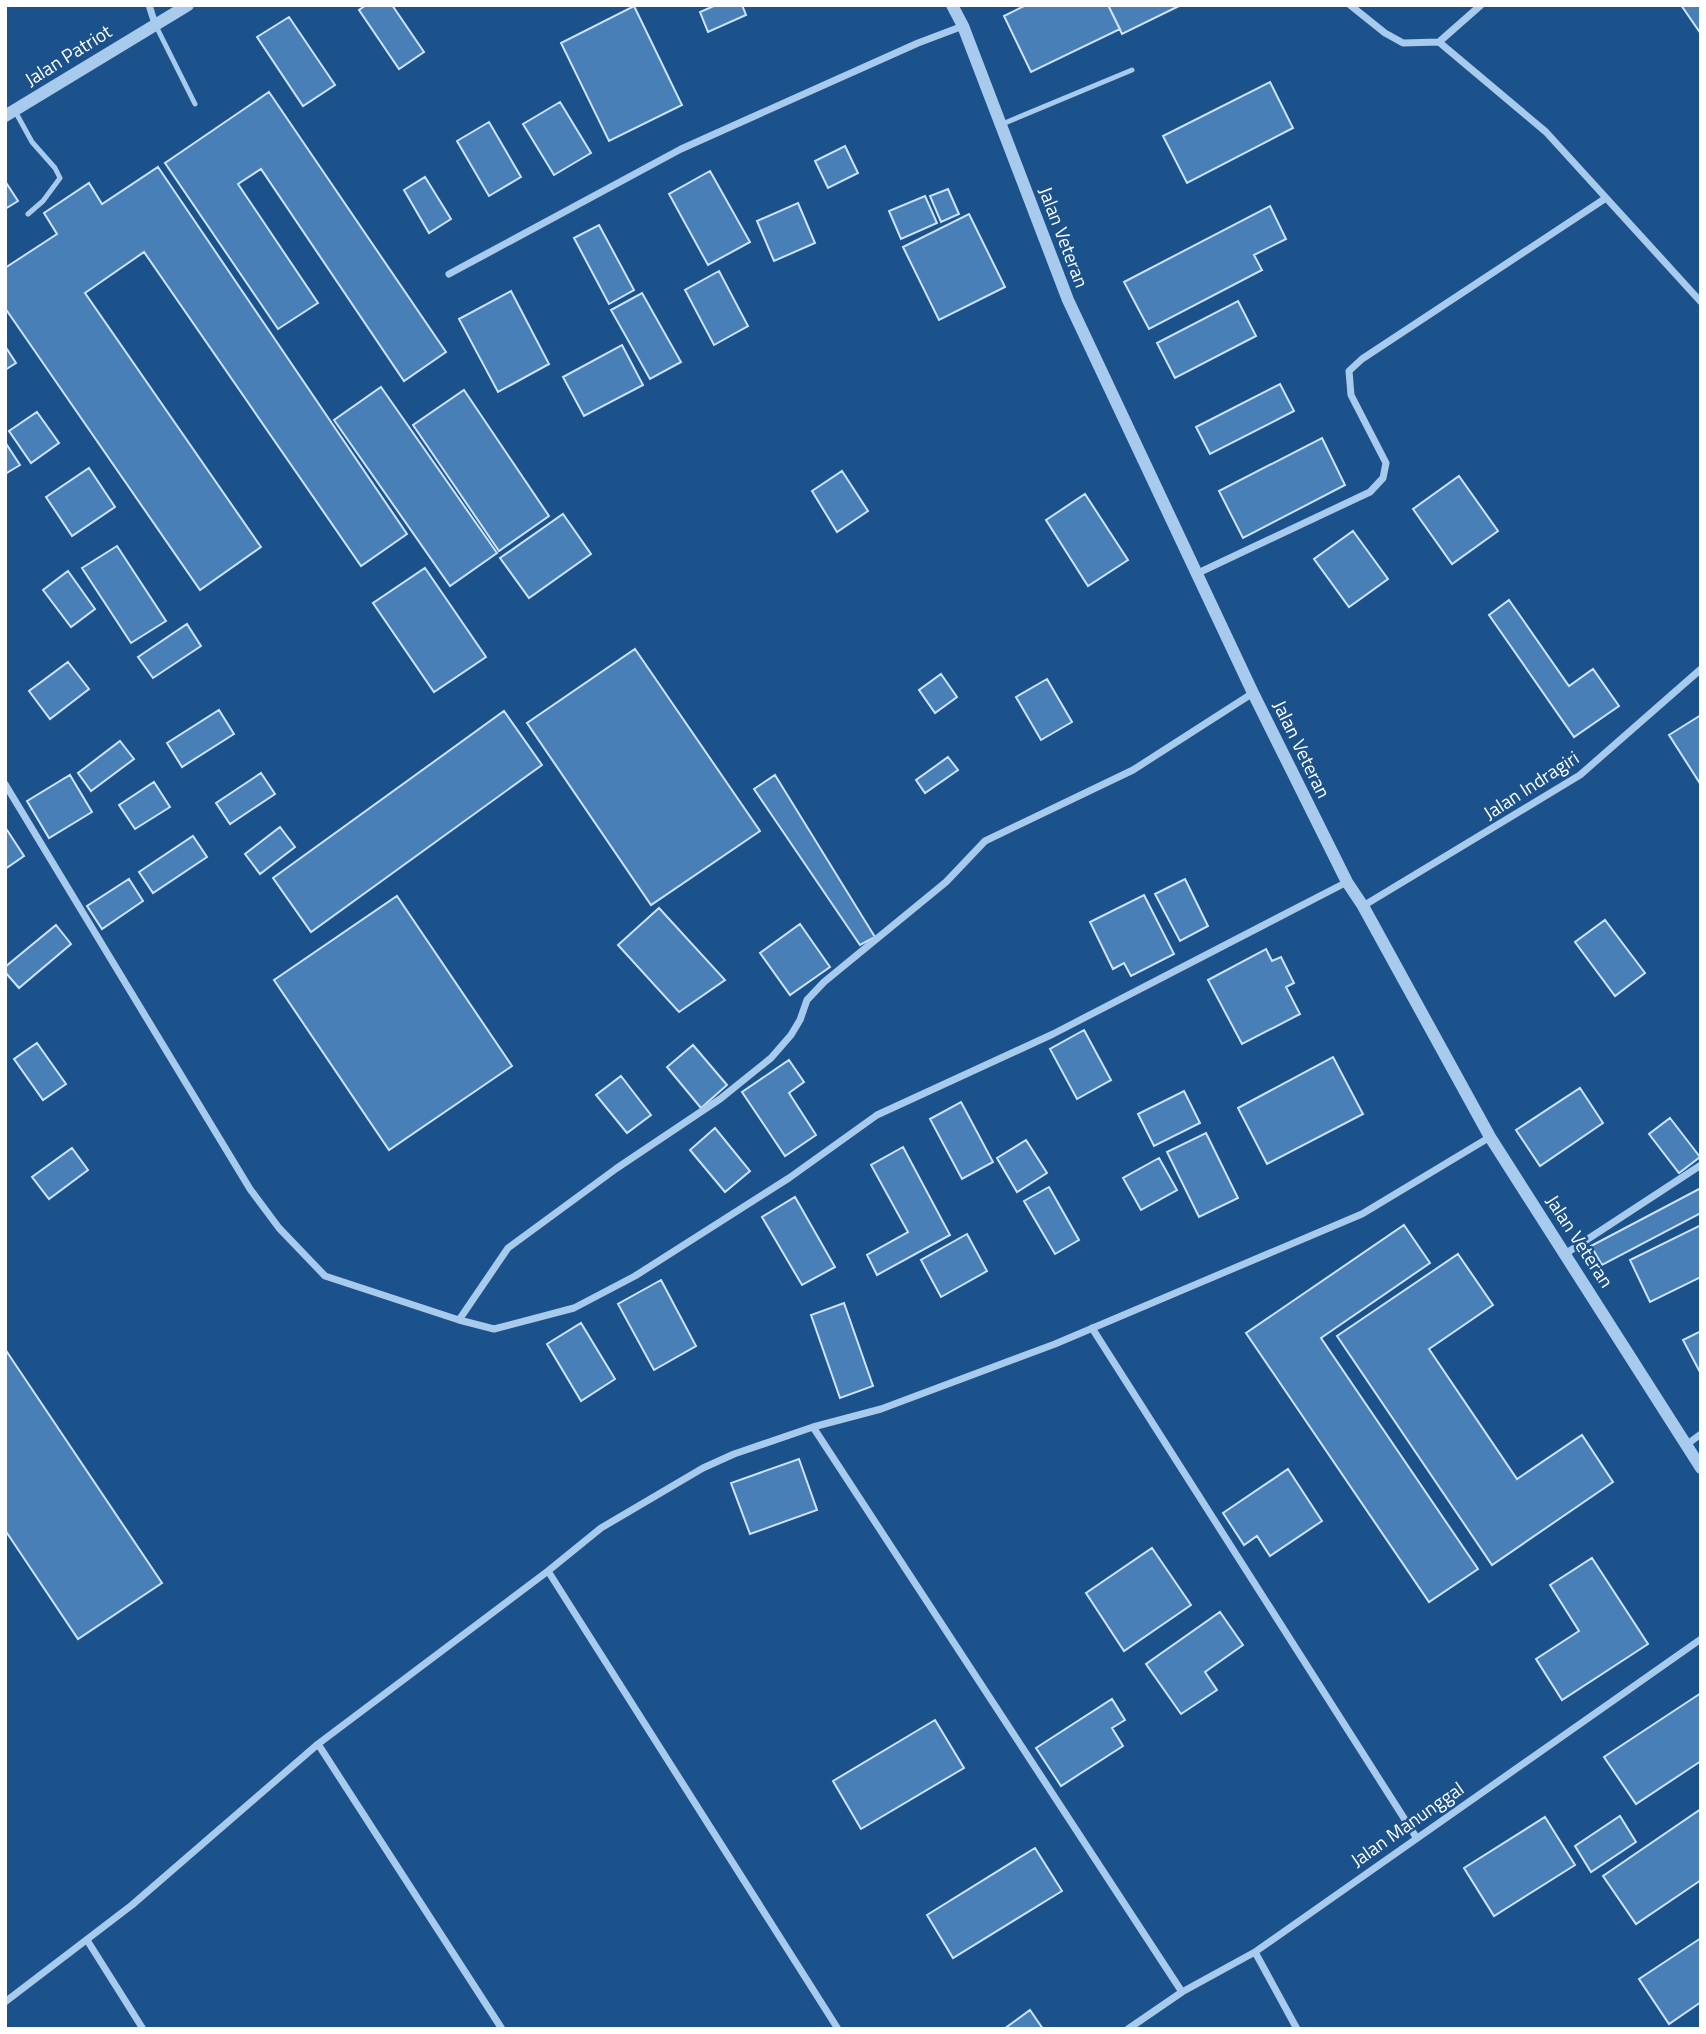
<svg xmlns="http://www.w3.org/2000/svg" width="1706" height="2034" viewBox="0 0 1706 2034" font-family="'Titillium Web',sans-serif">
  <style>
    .building { fill: #487fb6; stroke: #cde3fa; stroke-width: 2 }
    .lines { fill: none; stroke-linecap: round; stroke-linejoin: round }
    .service { stroke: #a7caed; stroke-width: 5 }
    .minor { stroke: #a7caed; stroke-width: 7 }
    .tertiary { stroke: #a7caed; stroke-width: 12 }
    .labels { text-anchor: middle; stroke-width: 5; stroke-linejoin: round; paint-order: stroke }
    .street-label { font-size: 19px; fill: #fff; stroke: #1b528c }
  </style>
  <rect width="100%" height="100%" fill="#1b528c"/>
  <path class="building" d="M366 5H392L424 52 399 69 359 10Z
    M716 5H742L746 15 708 32 700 12Z
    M1026 5H1108L1120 29 1031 72 1004 16Z
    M1108 5H1181L1122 34Z
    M1681 5H1701V34Z
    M634 6 682 105 609 141 561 43Z
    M289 17 335 85 303 106 257 37Z
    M1270 82 1293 128 1187 183 1163 136Z
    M269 92 446 352 404 381 261 169 238 184 318 303 278 329 165 163Z
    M560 102 591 153 554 175 523 124Z
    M489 122 521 177 489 196 457 141Z
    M845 146 858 173 828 188 815 161Z
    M158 167 407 534 361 566 144 252 85 293 261 547 200 590 5 308V268L57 234 44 213 89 183 102 204Z
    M710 171 750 242 708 265 669 194Z
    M425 177 451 219 429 233 404 190Z
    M5 181 18 201 5 209Z
    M948 189 959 214 941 222 930 196Z
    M925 196 937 223 901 239 889 211Z
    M798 203 815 243 774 261 757 221Z
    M1270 206 1286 239 1254 255 1262 270 1149 329 1124 282Z
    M969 214 1005 287 939 320 903 247Z
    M599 225 634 290 609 304 574 238Z
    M719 271 748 326 714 345 685 290Z
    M511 291 549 364 498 392 459 319Z
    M642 293 681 362 650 379 611 310Z
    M1238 301 1256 336 1175 378 1157 343Z
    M622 345 643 385 584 416 563 377Z
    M5 346 16 363 5 370Z
    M1280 384 1294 411 1210 454 1196 427Z
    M381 387 497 553 450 586 334 420Z
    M464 390 549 516 499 551 413 425Z
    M37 412 59 443 31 463 9 431Z
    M1322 438 1345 485 1243 538 1219 491Z
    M5 442 20 465 5 474Z
    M89 468 115 507 72 536 46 497Z
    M842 471 868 511 837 532 812 491Z
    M1459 476 1498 531 1452 564 1413 509Z
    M1085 494 1128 560 1088 586 1046 520Z
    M563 514 591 554 529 598 500 558Z
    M1353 531 1388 579 1349 607 1314 559Z
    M117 546 166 621 131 643 82 568Z
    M425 568 486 657 434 692 373 603Z
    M68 571 95 609 71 627 43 590Z
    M1509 600 1569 686 1593 669 1619 706 1574 737 1489 615Z
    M187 624 201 646 153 678 138 657Z
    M635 649 760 831 651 905 527 723Z
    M68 662 89 689 50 719 29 691Z
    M941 674 957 697 935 713 919 690Z
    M1047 679 1072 722 1041 740 1016 697Z
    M219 710 234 734 182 767 167 743Z
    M504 711 542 765 311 932 273 878Z
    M1701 715V785L1669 735Z
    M120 741 134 759 91 791 78 773Z
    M948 757 958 770 925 793 916 780Z
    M261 773 275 794 230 824 216 803Z
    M70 775 92 812 49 838 27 801Z
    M775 775 875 937 860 945 754 789Z
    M154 782 170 807 135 829 119 805Z
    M280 827 295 847 260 874 245 854Z
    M7 830 24 856 5 869V831Z
    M193 836 207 857 153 893 139 872Z
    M129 879 143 901 102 929 87 906Z
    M1185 879 1208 926 1180 941 1155 894Z
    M1144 895 1174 954 1131 976 1124 963 1113 969 1090 922Z
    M397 896 512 1066 389 1150 274 980Z
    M659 908 725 980 679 1012 618 945Z
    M1605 920 1645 973 1615 996 1575 942Z
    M800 924 830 967 790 995 760 953Z
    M56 925 71 944 19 988 5 972V967Z
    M1266 949 1272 961 1281 957 1294 983 1286 987 1300 1014 1242 1044 1208 980Z
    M1084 1030 1111 1080 1077 1099 1050 1049Z
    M37 1043 66 1084 43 1100 14 1059Z
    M693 1045 727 1085 701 1108 667 1067Z
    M1333 1057 1363 1114 1267 1164 1238 1108Z
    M789 1060 804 1082 789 1093 816 1135 785 1156 742 1092Z
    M621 1076 651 1115 627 1133 596 1095Z
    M1580 1088 1603 1123 1540 1166 1516 1130Z
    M1184 1091 1200 1123 1154 1146 1138 1114Z
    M961 1102 993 1162 962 1179 930 1119Z
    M1670 1118 1700 1157 1679 1173 1649 1134Z
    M715 1128 750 1171 725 1192 690 1150Z
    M1206 1133 1238 1198 1199 1217 1167 1152Z
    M1026 1140 1047 1173 1017 1192 997 1158Z
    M903 1147 950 1235 877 1275 867 1255 908 1232 871 1165Z
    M72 1148 88 1170 49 1199 32 1177Z
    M1159 1158 1177 1190 1141 1210 1123 1178Z
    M1049 1187 1079 1240 1055 1254 1024 1201Z
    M1701 1188V1213L1602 1265 1591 1246Z
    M795 1197 835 1267 802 1285 762 1217Z
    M1404 1225 1430 1263 1321 1338 1478 1569 1429 1602 1246 1333Z
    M1701 1225V1277L1650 1302 1630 1260Z
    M967 1234 987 1271 941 1297 921 1260Z
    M1458 1254 1493 1305 1429 1349 1517 1479 1582 1435 1613 1482 1492 1565 1337 1336Z
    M661 1280 696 1346 654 1370 618 1304Z
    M844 1303 873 1386 840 1398 811 1315Z
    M581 1323 615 1379 581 1401 547 1344Z
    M1701 1331V1374L1683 1340Z
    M5 1349 162 1583 78 1639 5 1530Z
    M799 1459 817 1510 750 1534 731 1483Z
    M1288 1469 1322 1521 1270 1556 1257 1536 1244 1545 1223 1513Z
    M1152 1548 1191 1605 1124 1651 1086 1593Z
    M1592 1558 1648 1644 1562 1700 1536 1659 1579 1631 1550 1585Z
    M1220 1612 1243 1645 1205 1672 1217 1690 1181 1714 1146 1664Z
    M1701 1693V1761L1636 1804 1604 1757Z
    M1112 1699 1125 1720 1112 1728 1123 1746 1061 1786 1036 1748Z
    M935 1720 964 1768 861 1829 833 1781Z
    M1701 1809V1880L1636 1924 1603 1876Z
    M1620 1816 1636 1842 1591 1872 1575 1846Z
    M1545 1817 1575 1865 1494 1916 1464 1868Z
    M1035 1848 1062 1891 953 1958 927 1915Z
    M1701 1938V2002L1669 2024 1639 1979Z
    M1030 2010 1043 2029H1004Z"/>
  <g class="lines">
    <path class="service" d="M156 26 195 104
      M15 111 32 142 55 168 60 178 43 201 28 214
      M1000 125 1132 70"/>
    <path class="minor" d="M149 5 155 24
      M1350 5 1385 33 1403 43 1439 42 1481 5
      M1439 42 1546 132 1701 302
      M449 274 681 149 918 43 963 26
      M1196 574 1370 492 1383 478 1386 463 1351 395 1349 371 1362 359 1606 198
      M5 784 250 1189 279 1228 325 1276 459 1320 494 1329 574 1308 635 1276 789 1178 877 1115 1053 1034 1347 882
      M1363 906 1580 775 1701 669
      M1565 1254 1701 1165
      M459 1320 508 1248 617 1168 720 1099 771 1058 791 1035 800 1020 807 1000 824 982 946 882 985 841 1133 770 1253 693
      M1092 1328 1416 1837
      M813 1427 1182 1992
      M1686 1445 1701 1434
      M548 1571 838 2029
      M318 1744 502 2029
      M87 1940 143 2029
      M1255 1952 1297 2029
      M5 2002 132 1905 318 1744 548 1571 601 1528 703 1468 734 1454 813 1427 881 1409 1055 1344 1362 1214 1490 1137
      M1128 2029 1182 1992 1255 1952 1701 1639"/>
    <path class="tertiary" d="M952 5 963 26 1068 300 1253 693 1347 882 1363 906 1490 1137 1701 1468
      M5 116 188 5"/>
  </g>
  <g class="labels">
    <g class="street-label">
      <text transform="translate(68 55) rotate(-32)" y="7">Jalan Patriot</text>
      <text transform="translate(1064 237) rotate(69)" y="7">Jalan Veteran</text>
      <text transform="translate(1302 749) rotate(64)" y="7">Jalan Veteran</text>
      <text transform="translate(1531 785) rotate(-33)" y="7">Jalan Indragiri</text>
      <text transform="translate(1580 1241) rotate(57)" y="7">Jalan Veteran</text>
      <text transform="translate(1407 1824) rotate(-35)" y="7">Jalan Manunggal</text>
    </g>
  </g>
  <rect width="1706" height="2034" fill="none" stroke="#ffffff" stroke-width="14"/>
</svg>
